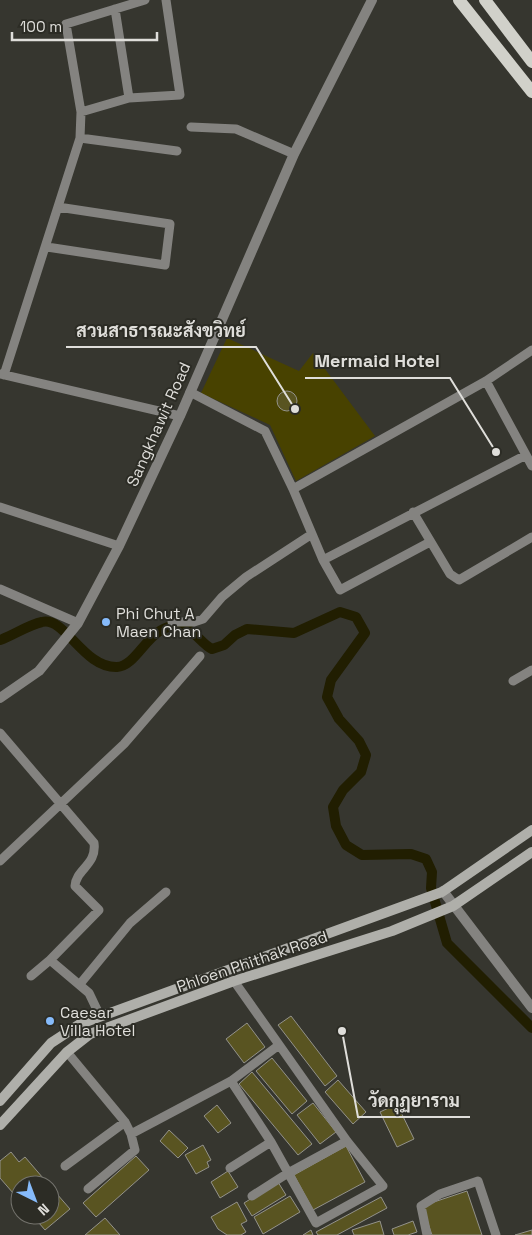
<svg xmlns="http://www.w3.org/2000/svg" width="532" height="1235" viewBox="0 0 532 1235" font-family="'Space Grotesk',Sarabun,sans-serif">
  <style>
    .green { fill: #484200 }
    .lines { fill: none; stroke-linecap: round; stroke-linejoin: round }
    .canal { stroke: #211e01; stroke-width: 10 }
    .building { fill: #595421; stroke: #93928b }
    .minor { stroke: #848380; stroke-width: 9 }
    .tertiary { stroke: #848380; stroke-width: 10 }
    .secondary { stroke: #afafaa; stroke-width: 10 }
    .primary { stroke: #d1d1ca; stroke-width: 12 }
    .poi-dot { fill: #86bbfb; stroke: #2c2c25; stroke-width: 2 }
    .labels { text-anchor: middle; stroke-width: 4; stroke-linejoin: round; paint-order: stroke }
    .street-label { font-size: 16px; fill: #dfdeda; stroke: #2c2c25 }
    .poi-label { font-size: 16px; fill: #dfdeda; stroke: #2c2c25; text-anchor: start }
    .leader { fill: none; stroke: #dfdeda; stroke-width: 2 }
    .callout-dot { fill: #dfdeda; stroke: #2c2c25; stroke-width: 2 }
    .callout-label { font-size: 18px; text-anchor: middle; font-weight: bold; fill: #dfdeda; stroke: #2c2c25; stroke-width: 4; stroke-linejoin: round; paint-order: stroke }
  </style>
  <rect width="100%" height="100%" fill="#36362f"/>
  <path class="green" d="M227 338 299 371 313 353 375 436 296 481 270 425 201 393Z"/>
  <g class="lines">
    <path class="canal" d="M0 640C14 635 28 625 42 622 65 616 83 668 117 667 140 666 151 616 185 628 196 632 202 644 212 649L224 645 235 635 247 629 294 633 340 612 356 617 365 633 331 680 327 697 339 719 359 741 366 755 361 772 343 790 333 807 336 826 346 845 362 855 411 854 426 859 432 872 431 888 447 943 532 1028"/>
  </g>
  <path class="building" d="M277 401a10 10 0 1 1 20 0a10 10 0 1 1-20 0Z
    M291 1016 337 1076 325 1086 278 1025Z
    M247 1023 265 1047 244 1063 226 1039Z
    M272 1058 307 1101 292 1114 256 1071Z
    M252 1072 312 1144 298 1155 239 1084Z
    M338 1080 366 1112 353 1124 325 1092Z
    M313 1103 336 1132 320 1144 297 1115Z
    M397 1104 414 1139 397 1147 380 1112Z
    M217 1105 231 1123 218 1133 204 1116Z
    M169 1130 188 1148 178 1158 160 1141Z
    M203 1145 211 1160 207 1162 209 1167 196 1174 185 1155Z
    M346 1146 365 1182 313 1210 294 1175Z
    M11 1152 19 1162 25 1157 49 1185H20V1201L0 1178V1161Z
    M136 1156 149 1170 96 1217 83 1203Z
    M228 1171 238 1187 220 1198 211 1182Z
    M278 1182 286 1195 252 1216 244 1203Z
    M50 1186 70 1209 45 1230 32 1215H50Z
    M467 1191 482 1235H432L422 1206Z
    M290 1196 300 1212 263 1234 254 1217Z
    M381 1197 387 1208 337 1235H318L316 1232Z
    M237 1202 247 1221 241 1224 246 1232 241 1235H227L218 1229 211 1217Z
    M105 1218 120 1235H85Z
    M380 1221 384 1235H354L352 1230Z
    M413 1221 417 1232 408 1235H394L392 1229Z
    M311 1230 313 1235H303Z
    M532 1230V1235H515Z"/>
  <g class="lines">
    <path class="minor" d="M115 9 129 98
      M81 112 129 98 180 95 166 0
      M191 127 236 129 294 154
      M80 138 177 151
      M47 247 165 265 170 224 58 207
      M0 374 180 416
      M4 375 80 138 81 112 66 24 145 0
      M486 381 532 466
      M190 392 265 431 293 489 486 381 532 350
      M293 489 323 560 340 590 430 542
      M0 507 119 546
      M413 512 450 574 459 580 532 537
      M323 560 526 455
      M0 589 78 623
      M172 622H194L203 619 222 597 246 577 312 534
      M513 681 532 670
      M0 733 94 843C97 865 76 869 75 886L99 910 50 960 89 993 100 1016
      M0 861 124 744 200 656
      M31 976 50 960
      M80 984 130 923 166 892
      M67 1052 125 1122 131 1134 135 1150 88 1189
      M231 1081 271 1142 316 1223 383 1186 347 1141 234 981
      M131 1134 231 1081 279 1045
      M65 1166 125 1122
      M230 1168 271 1142
      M252 1196 288 1173 347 1141
      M427 1235 421 1206 440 1194 478 1181 496 1235"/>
    <path class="tertiary" d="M0 698 39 671 78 623 119 546 180 416 294 154 372 0
      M443 891 532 1008"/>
    <path class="secondary" d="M0 1101 51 1043 80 1024 442 892 532 830
      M0 1125 67 1052 90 1034 234 981 392 931 453 906 532 852"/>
    <path class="primary" d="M459 0 532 92
      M485 0 532 62"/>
  </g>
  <g class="poi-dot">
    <circle cx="106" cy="622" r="5"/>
    <circle cx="50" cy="1021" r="5"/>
  </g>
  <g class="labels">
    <g class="street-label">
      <text transform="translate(158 424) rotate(-66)" y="6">Sangkhawit Road</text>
      <text transform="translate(252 961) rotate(-19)" y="6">Phloen Phithak Road</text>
    </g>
    <g class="poi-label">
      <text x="116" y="619">Phi Chut A<tspan x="116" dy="18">Maen Chan</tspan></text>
      <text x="60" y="1018">Caesar<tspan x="60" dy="18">Villa Hotel</tspan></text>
    </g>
  </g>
  <path class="leader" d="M295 409L256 347H66M496 452L450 378H305M342 1031L358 1117H470"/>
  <g class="callout-dot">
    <circle cx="295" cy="409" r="5"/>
    <circle cx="496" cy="452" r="5"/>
    <circle cx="342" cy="1031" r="5"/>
  </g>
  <g class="callout-label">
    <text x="161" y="337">สวนสาธารณะสังขวิทย์</text>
    <text x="377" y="367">Mermaid Hotel</text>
    <text x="414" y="1107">วัดกุฏยาราม</text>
  </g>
  <g transform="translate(35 1200) rotate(138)"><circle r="24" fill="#2c2c25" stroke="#74736d"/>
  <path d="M0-4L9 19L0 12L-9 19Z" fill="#86bbfb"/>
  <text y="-8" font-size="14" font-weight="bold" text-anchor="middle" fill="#dfdeda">N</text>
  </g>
  <path d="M12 32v8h145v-8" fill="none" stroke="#dfdeda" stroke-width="2.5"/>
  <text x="20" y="32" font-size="15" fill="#dfdeda" stroke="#2c2c25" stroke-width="4" paint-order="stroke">100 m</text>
</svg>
